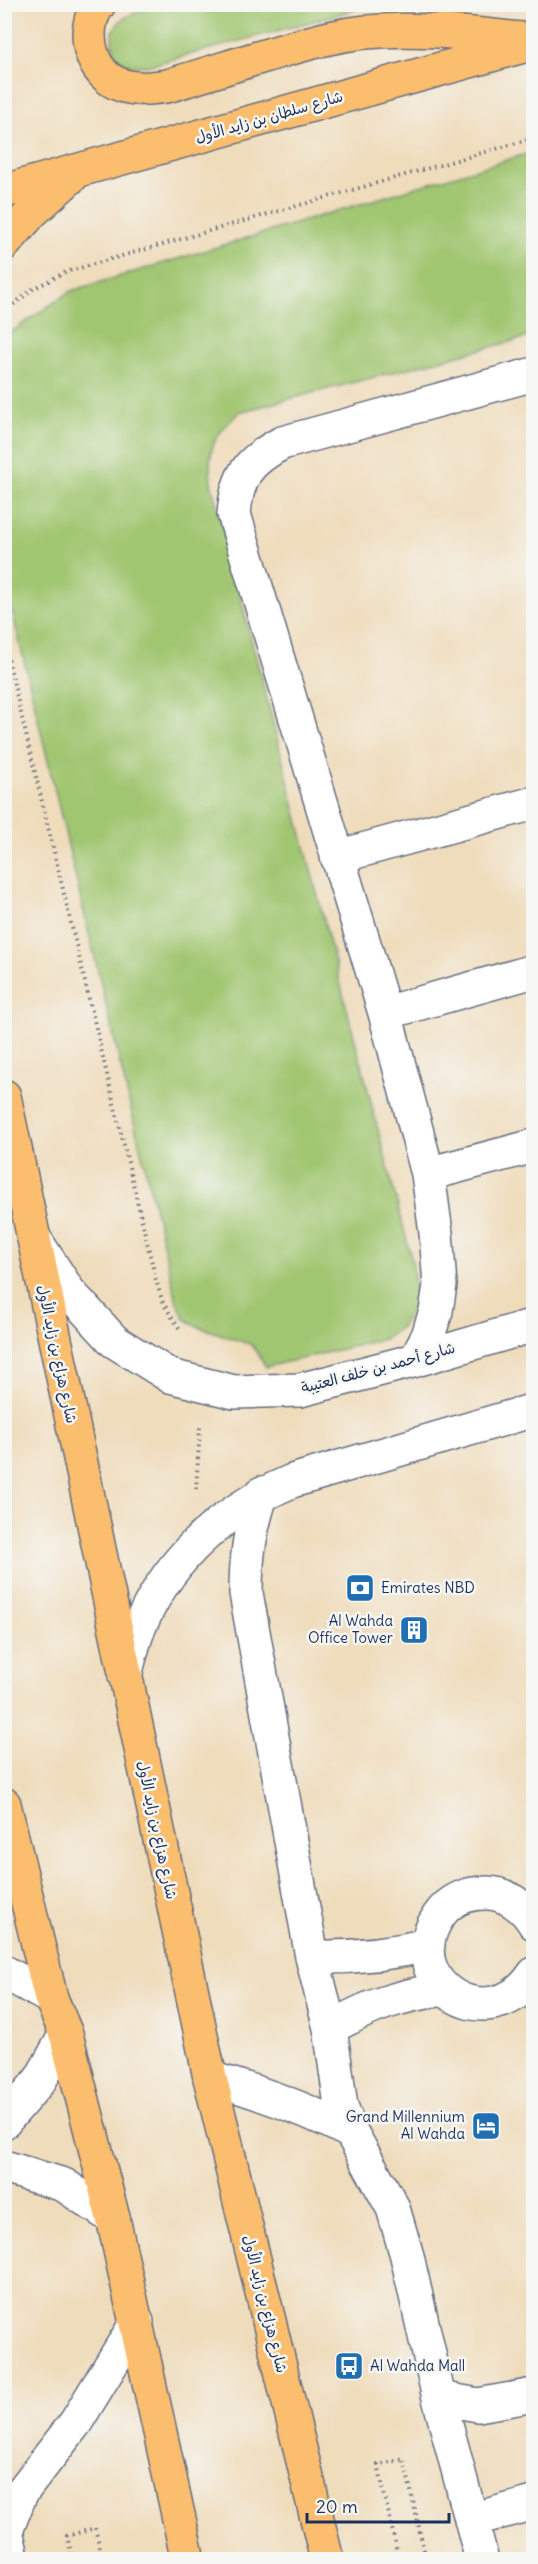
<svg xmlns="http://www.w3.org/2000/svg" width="538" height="2564" viewBox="0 0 538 2564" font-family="Delius,'Playpen Sans Arabic',sans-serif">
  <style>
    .green { fill: #a1c671; stroke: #5e7a68; stroke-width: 1.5 }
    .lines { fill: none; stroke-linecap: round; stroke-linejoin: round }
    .minor-casing { stroke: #656c7f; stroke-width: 36 }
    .major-casing { stroke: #656c7f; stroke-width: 36 }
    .path { stroke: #656c7f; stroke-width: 4; stroke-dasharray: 1.5 4.5; stroke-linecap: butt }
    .minor { stroke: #fff; stroke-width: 33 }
    .major { stroke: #fabe6e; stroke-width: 33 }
    .labels { text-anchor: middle; stroke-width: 5; stroke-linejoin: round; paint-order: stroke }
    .street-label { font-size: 15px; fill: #1b2f5e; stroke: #f6f6f2 }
    .poi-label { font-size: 15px; fill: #1b2f5e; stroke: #f6f6f2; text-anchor: start }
  </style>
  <rect width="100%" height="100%" fill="#f6f6f2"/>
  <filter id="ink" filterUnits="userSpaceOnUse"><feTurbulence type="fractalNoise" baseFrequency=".0167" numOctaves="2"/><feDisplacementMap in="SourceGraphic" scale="12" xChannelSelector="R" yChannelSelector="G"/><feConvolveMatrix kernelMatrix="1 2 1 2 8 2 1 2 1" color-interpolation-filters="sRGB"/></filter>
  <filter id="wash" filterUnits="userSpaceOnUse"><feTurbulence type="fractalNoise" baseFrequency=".008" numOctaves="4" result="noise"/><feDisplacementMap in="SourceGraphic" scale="24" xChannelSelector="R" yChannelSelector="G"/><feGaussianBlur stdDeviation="1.35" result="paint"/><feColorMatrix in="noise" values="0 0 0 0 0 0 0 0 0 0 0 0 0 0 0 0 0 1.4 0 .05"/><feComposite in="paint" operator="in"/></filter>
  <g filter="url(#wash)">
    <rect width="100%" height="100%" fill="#efdcbb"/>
    <path class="green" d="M164 5V4L373 5 147 66H130L118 59C116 54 112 46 112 40 112 14 145 10 164 5Z
      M533 152V336L239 412C212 440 208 444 211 483L412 1261 415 1285 412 1308 402 1326 384 1339 266 1367 252 1345 197 1326 185 1319 177 1302 5 581 4 337 71 291Z"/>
  </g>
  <g filter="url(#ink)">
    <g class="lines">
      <g class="minor-casing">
        <path id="minor" d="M337 857 534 803
          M385 1013 534 971
          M428 1174 534 1146
          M34 1238 69 1292 114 1341 170 1376 234 1392 300 1390 416 1360 534 1325
          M416 1360 428 1336 436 1311 440 1285 436 1233 428 1174 385 1013 234 514C237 476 248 461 282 443L534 374
          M262 1493C250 1529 246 1555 246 1593L312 1957 330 2028 341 2106 351 2132 393 2208 407 2256 439 2398 482 2560
          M125 1676C130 1657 134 1636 143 1619 173 1554 227 1508 292 1481L534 1410
          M534 1923C525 1907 505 1892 485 1893 467 1893 449 1900 438 1917 396 1982 489 2042 534 1974
          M312 1957C352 1958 389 1954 428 1945
          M4 1972 51 1998
          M330 2028C371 2005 398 1996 445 1989
          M210 2078C259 2092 305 2108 351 2132
          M4 2122 40 2080 66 2034
          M4 2167 64 2185 113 2218
          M439 2398 478 2405 534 2395
          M471 2520 534 2503
          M13 2560 6 2531 21 2493 76 2422 137 2322"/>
      </g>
      <g class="major-casing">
        <path id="major" d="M99 4C79 30 90 77 124 86 139 90 152 88 167 86 221 70 275 51 329 38 389 24 461 32 521 39
          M4 191 534 43
          M4 244 32 212 73 175
          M4 1096 210 2078 327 2560
          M4 1804 51 1998 66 2034 113 2218 188 2560"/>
      </g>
      <path class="path" d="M4 312 33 289 66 272 534 138
        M4 642 156 1280 163 1303 181 1331
        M196 1489 200 1427
        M73 2560 67 2536 95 2528 103 2560
        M399 2560 378 2465 404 2459 426 2560"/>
      <use href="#minor" class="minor"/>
      <use href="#major" class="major"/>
    </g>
  </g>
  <defs>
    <g id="bank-square" transform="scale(1.5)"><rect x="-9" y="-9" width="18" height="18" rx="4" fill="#1f6fb2" stroke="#f6f6f2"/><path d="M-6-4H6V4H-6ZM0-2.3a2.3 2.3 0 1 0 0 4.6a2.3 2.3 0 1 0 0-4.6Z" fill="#fff"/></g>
    <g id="building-square" transform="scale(1.5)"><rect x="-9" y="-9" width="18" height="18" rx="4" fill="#1f6fb2" stroke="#f6f6f2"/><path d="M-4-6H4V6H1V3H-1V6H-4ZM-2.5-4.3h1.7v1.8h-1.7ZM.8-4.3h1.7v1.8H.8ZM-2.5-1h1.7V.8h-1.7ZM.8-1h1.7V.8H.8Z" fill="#fff"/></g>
    <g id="hotel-square" transform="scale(1.5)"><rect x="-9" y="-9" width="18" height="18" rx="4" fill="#1f6fb2" stroke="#f6f6f2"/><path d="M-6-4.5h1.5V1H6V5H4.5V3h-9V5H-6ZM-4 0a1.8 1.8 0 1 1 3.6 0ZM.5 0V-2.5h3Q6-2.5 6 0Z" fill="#fff"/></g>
    <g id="bus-square" transform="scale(1.5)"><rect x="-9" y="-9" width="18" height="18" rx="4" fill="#1f6fb2" stroke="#f6f6f2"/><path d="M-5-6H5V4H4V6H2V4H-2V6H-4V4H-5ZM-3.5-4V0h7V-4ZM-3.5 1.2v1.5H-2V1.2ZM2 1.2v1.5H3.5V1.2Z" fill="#fff"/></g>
  </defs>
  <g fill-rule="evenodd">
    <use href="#bank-square" x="360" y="1588"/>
    <use href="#building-square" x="414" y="1630"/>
    <use href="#hotel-square" x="486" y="2126"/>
    <use href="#bus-square" x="349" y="2366"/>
  </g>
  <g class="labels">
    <g class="street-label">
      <text transform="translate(269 117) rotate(-16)" y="5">شارع سلطان بن زايد الأول</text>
      <text transform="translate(57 1354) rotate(78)" y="5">شارع هزاع بن زايد الأول</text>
      <text transform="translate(378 1368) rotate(-15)" y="5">شارع أحمد بن خلف العتيبة</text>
      <text transform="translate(157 1830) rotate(78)" y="5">شارع هزاع بن زايد الأول</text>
      <text transform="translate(265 2304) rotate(76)" y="5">شارع هزاع بن زايد الأول</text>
    </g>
    <g class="poi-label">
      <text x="381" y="1593">Emirates NBD</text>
      <text x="393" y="1626" text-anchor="end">Al Wahda<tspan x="393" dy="17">Office Tower</tspan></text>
      <text x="465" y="2122" text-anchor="end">Grand Millennium<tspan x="465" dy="17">Al Wahda</tspan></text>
      <text x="370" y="2371">Al Wahda Mall</text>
    </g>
  </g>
  <rect width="538" height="2564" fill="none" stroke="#f6f6f2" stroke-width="24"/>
  <path d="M307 2513v9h142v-9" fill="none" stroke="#1b2f5e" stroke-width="3"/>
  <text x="316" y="2513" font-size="18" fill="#1b2f5e" stroke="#f6f6f2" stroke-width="4.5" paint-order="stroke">20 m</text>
</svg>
